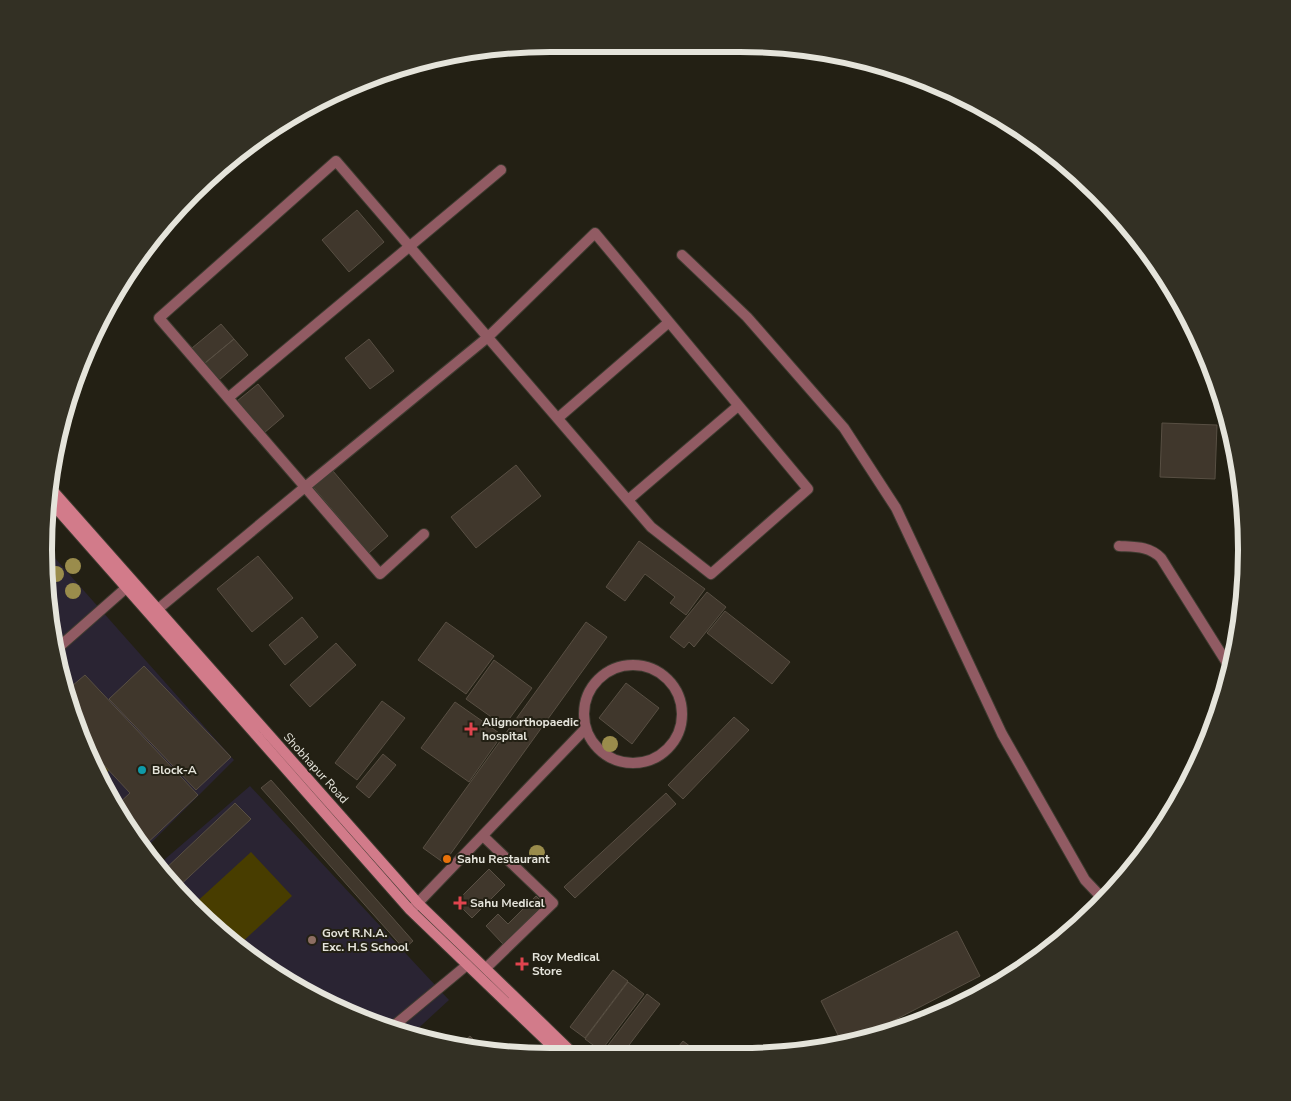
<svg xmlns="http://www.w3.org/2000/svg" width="1291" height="1101" viewBox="0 0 1291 1101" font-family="'Nunito Sans',sans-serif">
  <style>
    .education { fill: #2a2433 }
    .green { fill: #483d00 }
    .building { fill: #40372c; stroke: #584f43 }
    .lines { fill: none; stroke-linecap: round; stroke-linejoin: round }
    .service-casing { stroke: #3e3b30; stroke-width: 12 }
    .minor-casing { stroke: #3e3b30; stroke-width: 12 }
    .secondary-casing { stroke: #3e3b30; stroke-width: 12 }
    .path { stroke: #646257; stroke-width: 3; stroke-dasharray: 4 4; stroke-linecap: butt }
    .service { stroke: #915b63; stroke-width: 10 }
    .minor { stroke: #915b63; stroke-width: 10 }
    .secondary { stroke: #d27b8a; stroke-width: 10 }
    .tree { fill: #9a8c4c }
    .health-dot { fill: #e0444e; stroke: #232014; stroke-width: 2 }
    .culture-dot { fill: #0f9aa8; stroke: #232014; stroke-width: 2 }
    .food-dot { fill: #e8710a; stroke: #232014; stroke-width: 2 }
    .education-dot { fill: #8d6e63; stroke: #232014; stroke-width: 2 }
    .labels { text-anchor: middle; stroke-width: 4; stroke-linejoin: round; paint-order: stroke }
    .poi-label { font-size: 12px; font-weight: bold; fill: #e5e4db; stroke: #232014; text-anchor: start }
    .street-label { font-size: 12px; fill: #e5e4db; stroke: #232014 }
    .rim { fill: none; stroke: #e5e4db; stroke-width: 6 }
  </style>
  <rect width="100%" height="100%" fill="#232014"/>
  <path class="education" d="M46 548 234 760 144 850 129 832 71 714 45 584Z
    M250 786 449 1000 411 1035 357 1019 269 972 192 909 157 866Z"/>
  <path class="green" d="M88 748 109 770 102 777Z
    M251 852 292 896 238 946 191 907Z"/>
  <path class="building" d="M357 210 384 242 349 272 322 240Z
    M221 324 234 339 205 363 192 348Z
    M234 339 248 355 219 380 205 363Z
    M369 339 394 371 370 389 345 358Z
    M258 384 284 416 264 433 237 401Z
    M1162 423 1217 425 1215 479 1160 477Z
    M516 465 541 496 476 548 451 517Z
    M333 471 388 536 369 553 313 487Z
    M639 541 705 589 686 615 670 603 675 597 645 574 625 601 606 587Z
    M258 556 293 598 252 632 217 589Z
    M707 592 726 607 694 647 689 642 684 648 670 637Z
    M725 611 790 662 772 684 707 633Z
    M302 617 318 637 285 665 269 645Z
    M446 622 494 656 466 694 418 660Z
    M586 622 607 637 444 863 423 848Z
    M336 643 356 665 310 707 290 685Z
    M494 660 532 688 504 726 466 699Z
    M144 666 231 757 196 790 109 699Z
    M85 675 198 795 142 848 129 832 116 806 130 793 88 748 71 714 66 691Z
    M626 683 659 708 632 744 599 718Z
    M382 701 405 718 357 780 335 763Z
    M455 702 502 735 469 782 421 748Z
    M734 717 749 730 683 799 668 785Z
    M383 754 396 765 369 798 356 787Z
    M271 780 413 941 404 949 261 788Z
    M666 793 676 804 575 898 564 887Z
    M235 803 251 819 176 889 162 872Z
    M489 869 505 885 472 918 456 902Z
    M536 896 544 904 503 944 486 926 498 914 508 924Z
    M957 931 980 976 856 1040 842 1043 821 1001Z
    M613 970 628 981 585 1038 570 1027Z
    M628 982 644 994 601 1051 585 1039Z
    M647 994 660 1004 620 1057H610L603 1052Z
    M470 1036 482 1049 481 1050 456 1048Z
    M683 1041 699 1053 696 1057H670Z"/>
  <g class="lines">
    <g class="service-casing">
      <path id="service" d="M682 255 747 317 844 428 896 508 1002 734 1085 880 1104 900
        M1119 546C1135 547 1149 546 1161 558L1232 671
        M59 647 126 588
        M584 714a49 49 0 1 1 98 0a49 49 0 1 1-98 0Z
        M483 836 553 903 486 968
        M413 908 585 729
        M390 1029 467 965"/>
    </g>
    <g class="minor-casing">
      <path id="minor" d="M228 398 501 170
        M558 418 669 322
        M628 500 738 406
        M152 614 305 487 159 318 336 161 651 527 711 574 808 489 595 233 488 337 305 487 380 574 424 534"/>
    </g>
    <g class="secondary-casing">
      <path id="secondary" d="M48 485 418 903 577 1057
        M48 499 410 910 563 1057"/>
    </g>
    <path class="path" d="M63 677 67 681"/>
    <use href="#service" class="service"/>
    <use href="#minor" class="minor"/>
    <use href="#secondary" class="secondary"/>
  </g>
  <g class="tree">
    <circle cx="73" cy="566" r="8"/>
    <circle cx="56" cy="574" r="8"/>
    <circle cx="73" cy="591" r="8"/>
    <circle cx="610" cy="744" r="8"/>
    <circle cx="537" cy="853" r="8"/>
  </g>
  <g class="health-dot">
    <path d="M468.5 721.5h5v5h5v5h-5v5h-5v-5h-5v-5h5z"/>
    <path d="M457.5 895.5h5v5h5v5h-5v5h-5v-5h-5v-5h5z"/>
    <path d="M519.5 956.5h5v5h5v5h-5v5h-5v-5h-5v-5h5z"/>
  </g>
  <circle class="culture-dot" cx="142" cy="770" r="5"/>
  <circle class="food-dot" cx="447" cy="859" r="5"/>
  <circle class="education-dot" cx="312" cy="940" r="5"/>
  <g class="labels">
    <g class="poi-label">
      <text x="482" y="726">Alignorthopaedic<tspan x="482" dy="14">hospital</tspan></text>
      <text x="152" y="774">Block-A</text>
      <text x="457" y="863">Sahu Restaurant</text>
      <text x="470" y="907">Sahu Medical</text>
      <text x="322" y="937">Govt R.N.A.<tspan x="322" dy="14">Exc. H.S School</tspan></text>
      <text x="532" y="961">Roy Medical<tspan x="532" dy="14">Store</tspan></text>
    </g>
    <g class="street-label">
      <text transform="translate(316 768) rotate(48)" y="4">Shobhapur Road</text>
    </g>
  </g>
  <path d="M0 0H1291V1101H0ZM550 52H740A498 498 0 0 1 1238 550V550A498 498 0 0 1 740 1048H550A498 498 0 0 1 52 550V550A498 498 0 0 1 550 52Z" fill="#333024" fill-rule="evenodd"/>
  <path class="rim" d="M550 52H740A498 498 0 0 1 1238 550V550A498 498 0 0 1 740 1048H550A498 498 0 0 1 52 550V550A498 498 0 0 1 550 52Z"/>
</svg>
